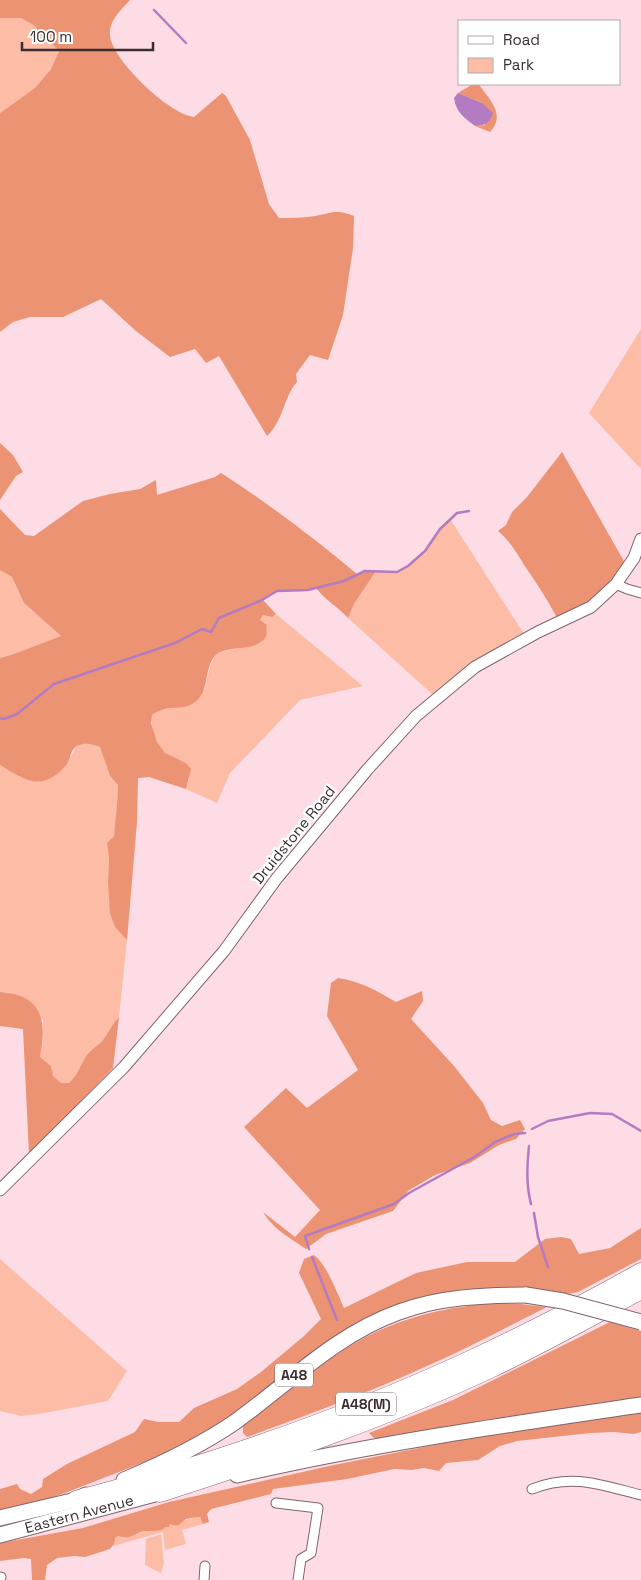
<svg xmlns="http://www.w3.org/2000/svg" width="641" height="1580" viewBox="0 0 641 1580" font-family="'Space Grotesk',sans-serif">
  <style>
    .green { fill: #fcbca6 }
    .forest { fill: #ec9373 }
    .water { fill: #b37cc2 }
    .lines { fill: none; stroke-linecap: round; stroke-linejoin: round }
    .stream { stroke: #b37cc2; stroke-width: 2.5 }
    .minor-casing { stroke: #81646c; stroke-width: 11 }
    .tertiary-casing { stroke: #81646c; stroke-width: 13 }
    .trunk-casing { stroke: #81646c; stroke-width: 17 }
    .motorway-casing { stroke: #81646c; stroke-width: 19 }
    .minor { stroke: #fff; stroke-width: 9 }
    .tertiary { stroke: #fff; stroke-width: 11 }
    .trunk { stroke: #fff; stroke-width: 15 }
    .motorway { stroke: #fff; stroke-width: 18 }
    .trunk-bridge-casing { stroke: #81646c; stroke-width: 17; stroke-linecap: butt }
    .trunk-bridge { stroke: #fff; stroke-width: 15 }
    .labels { text-anchor: middle; stroke-width: 5; stroke-linejoin: round; paint-order: stroke }
    .shield { fill: #fff; stroke: #766d70; stroke-width: 1 }
    .shield-label { font-size: 14px; font-weight: bold; fill: #3b2e32 }
    .street-label { font-size: 15px; fill: #3b2e32; stroke: #fff }
  </style>
  <rect width="100%" height="100%" fill="#fddce5"/>
  <path class="green" d="M0 18H21L35 26 41 36 50 42 59 51 51 69 35 88 0 113Z
    M641 329V468L638 466 589 413Z
    M450 519 524 634 468 667 432 694 348 618 354 604 376 571 397 572 408 566 425 551 440 529Z
    M0 570 12 577 24 603 61 636 14 654 0 658Z
    M276 614 363 686 300 700 230 773 217 803 186 789 189 779 186 763C179 760 169 757 164 752 156 743 150 727 152 715L158 710 182 707 205 689 210 666 215 656 221 652 261 643 266 636V625L260 620 263 615 272 617Z
    M81 744H93L100 747 110 776 118 785C118 802 115 819 114 836L107 843 109 858 108 882 115 927 127 940 119 1017C112 1024 109 1032 103 1040 97 1047 89 1051 84 1060 78 1070 78 1074 69 1083H61L53 1076 51 1066 40 1057 43 1042V1020L12 993 0 992V765L18 776 34 781 68 762 76 747Z
    M0 1259 127 1371 108 1401 39 1414 21 1416 0 1411Z
    M195 1517H200L203 1524 182 1530 186 1544 165 1550 163 1532 113 1546 114 1538 118 1536 124 1539C147 1529 172 1525 195 1517Z
    M161 1534 164 1563 161 1573 145 1565 146 1539Z"/>
  <path class="forest" d="M0 0H130C121 10 108 21 110 36 113 61 169 114 194 117L222 93 226 96 250 140 269 204 279 218C290 218 303 218 315 216 333 213 335 209 354 216L353 248 343 315 328 360 310 355 296 374 297 382C283 398 284 420 267 436L219 356 206 363 195 349 170 357 136 331 101 299 63 317H30L13 322 0 332V113L35 88 51 69 59 51 50 42 41 36 35 26 21 18H0Z
    M473 84H478L480 86C490 100 506 115 490 132L475 126 485 125 482 103 458 93Z
    M0 443 13 455 23 472 16 476 0 500Z
    M562 452 625 563 613 581 589 603 557 618C547 599 536 582 524 565 517 553 509 540 498 531L506 525 512 512 527 497Z
    M221 473C269 504 314 538 357 574L365 571H376L354 604 348 618C338 607 325 600 316 588L308 590 277 591 263 600 276 614 272 617 263 615 260 620 267 625C266 628 267 633 266 636 259 652 230 645 217 654 202 666 212 693 192 704 179 711 166 704 152 715L151 723 157 742 165 753 186 763 191 769 186 789 149 777 138 778 137 822 127 940 115 927 110 913 108 882 109 858 107 843 114 836C115 819 118 802 118 785L110 776 100 747C91 743 78 741 72 751 70 755 70 759 68 762 61 774 45 784 32 781 20 778 10 771 0 765V658L14 654 61 636 24 603 12 577 0 570V509L25 535 34 536 83 501 110 494 140 489 156 480 157 495 215 477Z
    M338 978C360 981 377 991 396 1002L422 991 423 1001 411 1019 454 1066 483 1103 491 1120 502 1126 520 1120 525 1129 516 1139 499 1145 470 1163 435 1175 408 1191 393 1211 326 1234 306 1249C288 1236 275 1231 263 1212L295 1237 320 1210 244 1127 286 1088 307 1108 358 1070 327 1016 331 983Z
    M0 992C43 995 47 1021 40 1057L51 1066 53 1076 61 1083H69C78 1074 78 1070 84 1060 88 1051 97 1047 103 1040 109 1032 112 1024 119 1017L113 1068 29 1154 23 1029 0 1026Z
    M641 1228V1259L578 1292 562 1295 521 1288 464 1289 416 1299 250 1401 206 1434 165 1454 65 1493 31 1504 0 1510V1489L17 1484 20 1489 31 1494 42 1487 43 1479 67 1464 135 1432 144 1419 158 1422H179L194 1408 237 1389 261 1372 304 1336 321 1319 299 1273 304 1259 314 1255C327 1265 337 1293 344 1308L416 1273 467 1262H515L545 1239 561 1237 571 1239 579 1254 610 1248Z
    M494 1303 520 1304 547 1307C507 1327 468 1348 427 1366 368 1393 307 1415 247 1437L243 1433V1426C275 1401 305 1373 340 1352 390 1320 436 1308 494 1303Z
    M610 1322 641 1331V1398L459 1425 380 1440 374 1438 369 1433 453 1400Z
    M641 1410V1432L634 1434 614 1432 590 1433 517 1441 500 1446 478 1460 446 1463 439 1471 424 1468 412 1470 394 1469 347 1479 273 1489 271 1494 211 1509 207 1514 209 1522 203 1524 200 1517C196 1517 189 1518 186 1519 179 1523 181 1528 170 1524L169 1527H165L162 1530C156 1531 151 1531 145 1531 133 1533 131 1541 118 1536L115 1538 114 1544 110 1549 85 1557 74 1556 57 1558 47 1565 45 1580H32L31 1559 24 1558 0 1561V1543L83 1528 169 1502 329 1466 489 1434Z"/>
  <path class="water" d="M458 93 482 103 493 113C489 124 486 125 475 126 464 118 456 112 454 98Z"/>
  <g class="lines">
    <path class="stream" d="M154 10 186 43
      M0 718 4 719 17 714 54 684 175 643 202 629 211 632 219 618 262 600 277 591 308 590 344 581 365 571 397 572 408 566 425 551 440 529 457 513 469 511
      M532 1129 548 1121 590 1113 612 1114 641 1131
      M529 1146C527 1167 526 1184 531 1204
      M534 1213 538 1237 548 1267
      M309 1249 305 1236 394 1204 409 1193 476 1156 495 1142 514 1134 525 1133
      M312 1257 337 1320"/>
    <g class="minor-casing">
      <path id="minor" d="M616 584 627 589 641 593
        M532 1489C573 1473 601 1485 641 1495
        M276 1503 318 1508 311 1553 301 1559 298 1580
        M0 1579 1 1577
        M204 1580 205 1566"/>
    </g>
    <g class="tertiary-casing">
      <path id="tertiary" d="M0 1190 124 1067 224 951 277 878 367 770 416 716 475 667 538 632 591 607 616 584 634 558 641 539"/>
    </g>
    <g class="trunk-casing">
      <g id="trunk">
        <path d="M237 1475C370 1444 505 1425 641 1405"/>
        <path d="M124 1480C162 1464 200 1446 235 1422 289 1383 335 1335 399 1312 440 1297 483 1295 526 1295"/>
        <path d="M0 1518 76 1500 86 1495"/>
        <path id="s1" d="M0 1535 170 1490"/>
      </g>
    </g>
    <g class="motorway-casing">
      <path id="motorway" d="M160 1493C272 1457 383 1419 490 1369 541 1345 591 1317 641 1290
        M76 1500C211 1464 345 1418 472 1359 530 1332 586 1303 641 1272"/>
    </g>
    <use href="#minor" class="minor"/>
    <use href="#tertiary" class="tertiary"/>
    <use href="#trunk" class="trunk"/>
    <use href="#motorway" class="motorway"/>
    <g class="trunk-bridge-casing">
      <path id="trunk-bridge" d="M526 1295 563 1301 641 1322"/>
    </g>
    <use href="#trunk-bridge" class="trunk-bridge"/>
  </g>
  <g class="labels">
    <g class="shield">
      <rect x="275" y="1363.5" width="38" height="23" rx="4"/>
      <rect x="336" y="1392.5" width="60" height="23" rx="4"/>
    </g>
    <g class="shield-label">
      <text x="294" y="1380">A48</text>
      <text x="366" y="1409">A48(M)</text>
    </g>
    <g class="street-label">
      <text transform="translate(294 835) rotate(-51)" y="5">Druidstone Road</text>
      <text dy="5" stroke="none"><textPath href="#s1" startOffset="82">Eastern Avenue</textPath></text>
    </g>
  </g>
  <rect x="458" y="20" width="162" height="65" fill="#ffffff" stroke="#b1abad"/>
  <rect x="468" y="36" width="25" height="8" fill="#ffffff" stroke="#b1abad"/>
  <text x="503" y="45" font-size="15" fill="#3b2e32">Road</text>
  <rect x="468" y="58" width="25" height="15" fill="#fcbca6" stroke="#b1abad"/>
  <text x="503" y="70" font-size="15" fill="#3b2e32">Park</text>
  <path d="M22 42v8h131v-8" fill="none" stroke="#3b2e32" stroke-width="2.5"/>
  <text x="30" y="42" font-size="15" fill="#3b2e32" stroke="#ffffff" stroke-width="4" paint-order="stroke">100 m</text>
</svg>
